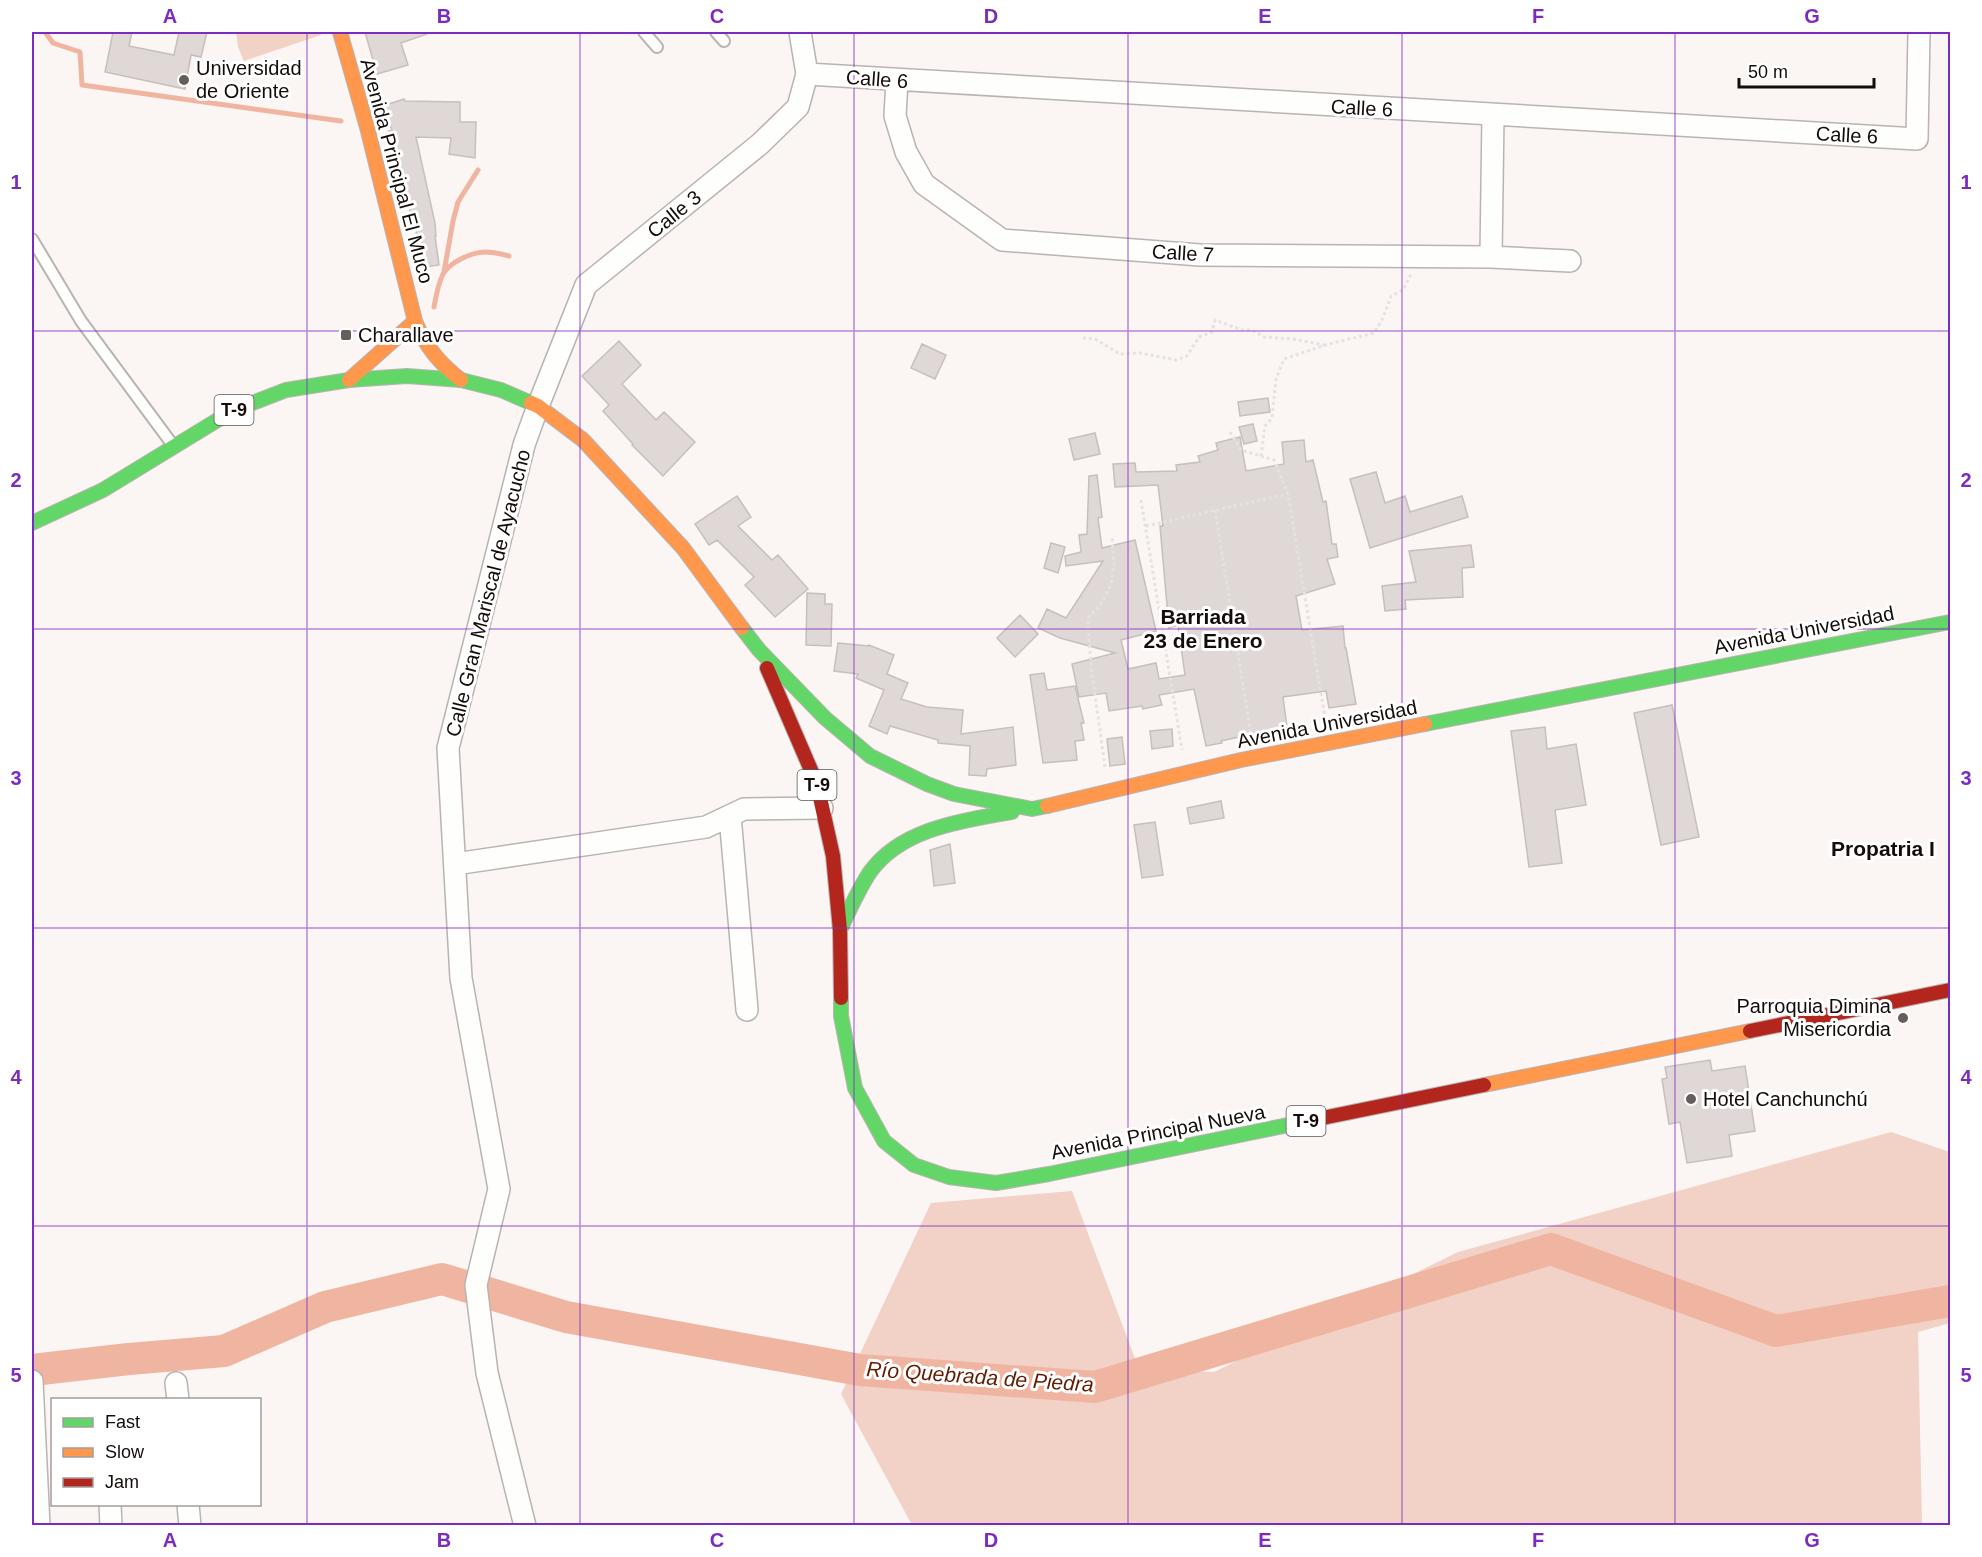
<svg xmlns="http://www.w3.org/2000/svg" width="1982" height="1557" viewBox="0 0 1982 1557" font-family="Helvetica,sans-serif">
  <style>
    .green { fill: #f2d1c6 }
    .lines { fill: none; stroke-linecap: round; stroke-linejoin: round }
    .stream { stroke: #f0b5a1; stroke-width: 5 }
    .river { stroke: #f0b5a1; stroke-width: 32 }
    .building { fill: #dfd8d6; stroke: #c6bfbc; stroke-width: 1.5 }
    .lane-casing { stroke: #bab3b1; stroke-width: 14 }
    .street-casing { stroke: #bab3b1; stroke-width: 24 }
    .fast-casing { stroke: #bab3b1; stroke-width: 16 }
    .slow-casing { stroke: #bab3b1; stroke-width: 16 }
    .jam-casing { stroke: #bab3b1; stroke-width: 16 }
    .path { stroke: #e4e2e2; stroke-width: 3; stroke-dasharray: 3 3; stroke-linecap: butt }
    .lane { stroke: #fefefd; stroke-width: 10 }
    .street { stroke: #fefefd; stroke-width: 21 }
    .fast { stroke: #63d668; stroke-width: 14 }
    .slow { stroke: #ff974d; stroke-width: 14 }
    .jam { stroke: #b3261e; stroke-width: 14 }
    .grid { fill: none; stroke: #7b2cbf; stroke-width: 1.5; stroke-opacity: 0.55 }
    .poi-dot { fill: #655e5c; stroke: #fff; stroke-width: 2 }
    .labels { text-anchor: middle; stroke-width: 6; stroke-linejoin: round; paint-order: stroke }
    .shield { fill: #fff; stroke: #5a5554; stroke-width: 1.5 }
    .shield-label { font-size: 18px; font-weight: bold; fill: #140c0a }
    .poi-label { font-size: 20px; fill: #140c0a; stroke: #fff; text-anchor: start }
    .street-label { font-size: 20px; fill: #140c0a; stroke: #fff }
    .neighbourhood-label { font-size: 21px; font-weight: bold; fill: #140c0a; stroke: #fff }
    .water-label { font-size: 21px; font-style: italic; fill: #631c00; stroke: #fff }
    .neatline { fill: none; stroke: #7b2cbf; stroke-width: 2 }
    .grid-label { font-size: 20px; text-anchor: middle; font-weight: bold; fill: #7b2cbf }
  </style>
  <rect width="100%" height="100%" fill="#fbf5f4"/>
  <path class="green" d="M236 32H320L321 35 244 61 238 47Z
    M1891 1132 1950 1152V1323L1918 1332 1922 1525H912L841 1394 931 1203 1072 1191 1139 1369 1214 1372 1458 1252Z"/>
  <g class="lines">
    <path class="stream" d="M45 32 53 43 80 52 82 85 341 121
      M444 272 453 221 458 202 478 170
      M434 307C436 296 438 284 443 274 450 262 472 252 485 252 493 252 502 254 509 256"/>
    <path class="river" d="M32 1370 129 1359 224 1351 325 1307 442 1279 566 1317 860 1370 1095 1387 1551 1249 1776 1331 1950 1301"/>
  </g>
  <path class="building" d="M113 32H132L129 46 174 55 179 32H207L201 57 191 55 185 89 105 72Z
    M365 32H427V34L401 43 408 65 377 74Z
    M404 99 405 101 460 102V122H476L475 158 449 154 451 138 416 137 435 223 436 236H435L439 265 421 268 414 216H411L406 193 395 155H398L389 131 392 130 383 106Z
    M619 341 641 365 622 384 656 420 664 412 695 442 663 476 632 445 633 444 603 411 609 405 582 376Z
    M922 344 946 355 935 379 911 368Z
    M1268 398 1270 412 1240 416 1238 402Z
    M1253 424 1257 441 1244 444 1239 427Z
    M1095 433 1100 454 1074 460 1069 439Z
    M1240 437 1246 471 1284 464 1282 442 1304 440 1306 462 1313 460 1323 502 1326 501 1332 544H1336L1338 557 1327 559 1335 584 1296 596 1302 630 1343 626 1345 648H1346L1356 704 1329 708 1326 691 1283 697 1287 727 1257 733 1221 741 1222 743 1206 746 1194 689 1159 695 1162 705 1143 709 1142 706 1109 711 1106 693 1079 697 1072 664 1115 653 1060 638 1038 628 1047 609 1066 618 1103 561 1066 566 1065 556 1081 552 1079 535 1087 534 1089 476 1097 475 1102 517 1098 518 1102 548 1135 540 1156 631 1121 640 1128 669 1156 663 1159 679 1185 675 1178 625 1169 628 1160 526H1163L1158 485 1115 487 1113 464 1135 463 1136 472 1177 471 1176 465 1200 462 1198 456 1218 450 1216 443Z
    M1376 472 1385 503 1405 496 1410 512 1462 496 1468 517 1370 548 1350 479Z
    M737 496 751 517 738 526 772 560 778 555 808 589 775 617 745 585 754 577 717 540 709 545 695 524Z
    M1051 543 1065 547 1058 573 1044 568Z
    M1471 545 1474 567 1462 568 1463 597 1405 600 1406 609 1385 611 1382 586 1416 582 1409 551Z
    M807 593 825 594V604H832L831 646 806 645Z
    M1020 615 1038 634 1015 657 997 638Z
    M838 643 869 646V645L894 655 887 674 908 683 901 699 927 707 963 710 961 734 1013 727 1016 765 987 769 986 776 969 775 970 746 938 743V740L890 726 887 734 869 726 884 690 856 678 858 674 834 671Z
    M1044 673 1047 690 1075 686 1084 723H1081L1084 740 1075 741 1077 760 1043 763 1030 675Z
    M1672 705 1699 837 1661 845 1634 713Z
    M1545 727 1547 749 1576 744 1586 805 1555 810 1562 863 1529 867 1511 731Z
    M1172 729 1173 746 1152 749 1150 731Z
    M1122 737 1125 764 1110 766 1107 739Z
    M1221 801 1224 818 1190 824 1187 808Z
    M1155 822 1163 875 1142 878 1134 825Z
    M950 844 955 883 934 886 930 850Z
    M1710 1060 1712 1071 1745 1066 1755 1131 1729 1135 1732 1156 1687 1163 1680 1122 1669 1124 1662 1079 1667 1078 1665 1067Z"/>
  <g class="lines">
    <g class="lane-casing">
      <path id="lane" d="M644 32 657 47
        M716 32 724 41
        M32 239 81 321 172 444"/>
    </g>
    <g class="street-casing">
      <path id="street" d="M807 74 1917 139 1919 32
        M897 81 895 116 906 152 924 184 1002 240 1200 255 1491 257 1570 261
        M1491 257 1493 115
        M730 816 747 1010
        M455 864 706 827 744 809 822 808
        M32 1381 39 1526
        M176 1383 178 1400
        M110 1504 111 1526
        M188 1504 190 1526
        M525 1526 487 1373 476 1285 499 1189 461 978 448 748 524 445 538 406 586 285 760 144 798 107 807 74 800 32"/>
    </g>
    <g class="fast-casing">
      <path id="fast" d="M32 523 103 490 234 410 286 390 349 380 407 376 461 380 501 390 531 403
        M742 628 759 650 825 718 870 756 927 784 954 794 1032 809 1047 806
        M1425 724 1950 622
        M840 930C849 911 858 890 870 872 902 828 962 821 1012 812
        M841 998V1016L855 1088 884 1141 914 1165 949 1177 996 1183 1049 1174 1293 1124"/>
    </g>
    <g class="slow-casing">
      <path id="slow" d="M340 32 367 127 415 321C426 347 439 363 461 380
        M349 380 415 321
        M531 403 538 406 583 440 683 548 742 628
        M1047 806 1241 760 1425 724
        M1484 1085 1750 1031"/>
    </g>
    <g class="jam-casing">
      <path id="jam" d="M767 668 817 784 833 856 840 930 841 998
        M1750 1031 1950 990
        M1293 1124 1484 1085"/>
    </g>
    <path class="path" d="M1083 338 1095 339 1120 354 1140 353 1176 360 1187 356 1199 337 1212 332 1215 320 1242 330H1252L1264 337 1293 339 1324 345
      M1230 432 1241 450 1274 460 1288 494 1325 718
      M1261 456 1265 426 1272 418 1276 379 1284 359 1325 345 1374 333 1383 318 1391 296 1403 290 1411 274
      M1141 500 1182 750
      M1215 510 1251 734
      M1146 526 1287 494
      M1105 767 1092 673 1088 628 1089 617 1099 607 1111 585 1114 564 1112 537"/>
    <use href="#lane" class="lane"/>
    <use href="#street" class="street"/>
    <use href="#fast" class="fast"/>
    <use href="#slow" class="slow"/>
    <use href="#jam" class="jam"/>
  </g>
  <path class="grid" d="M307 32V1526M580 32V1526M854 32V1526M1128 32V1526M1402 32V1526M1675 32V1526M32 331H1950M32 629H1950M32 928H1950M32 1226H1950"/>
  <g class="poi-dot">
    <circle cx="184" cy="80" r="6"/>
    <rect x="340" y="329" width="12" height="12" rx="3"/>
    <circle cx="1903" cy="1018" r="6"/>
    <circle cx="1691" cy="1099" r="6"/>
  </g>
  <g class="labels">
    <g class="shield">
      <rect x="214.5" y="395" width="39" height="30" rx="4.5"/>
      <rect x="797.5" y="770" width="39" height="30" rx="4.5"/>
      <rect x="1286.5" y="1106" width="39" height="30" rx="4.5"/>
    </g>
    <g class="shield-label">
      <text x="234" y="416">T-9</text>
      <text x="817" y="791">T-9</text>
      <text x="1306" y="1127">T-9</text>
    </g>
    <g class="poi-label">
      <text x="196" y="75">Universidad<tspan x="196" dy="23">de Oriente</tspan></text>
      <text x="358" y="342">Charallave</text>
      <text x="1891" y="1013" text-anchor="end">Parroquia Dimina<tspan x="1891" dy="23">Misericordia</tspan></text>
      <text x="1703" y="1106">Hotel Canchunchú</text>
    </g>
    <g class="street-label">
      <text transform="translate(877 79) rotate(4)" y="7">Calle 6</text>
      <text transform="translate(1362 108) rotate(3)" y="7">Calle 6</text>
      <text transform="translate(1847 135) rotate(3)" y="7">Calle 6</text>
      <text transform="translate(397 171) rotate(75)" y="7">Avenida Principal El Muco</text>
      <text transform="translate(674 214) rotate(-39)" y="7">Calle 3</text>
      <text transform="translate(1183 253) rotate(3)" y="7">Calle 7</text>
      <text transform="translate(488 593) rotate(-76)" y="7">Calle Gran Mariscal de Ayacucho</text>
      <text transform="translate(1804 630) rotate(-11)" y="7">Avenida Universidad</text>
      <text transform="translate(1327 724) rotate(-11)" y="7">Avenida Universidad</text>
      <text transform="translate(1158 1132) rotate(-11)" y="7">Avenida Principal Nueva</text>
    </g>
    <g class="neighbourhood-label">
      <text x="1203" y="624">Barriada<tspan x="1203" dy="24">23 de Enero</tspan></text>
      <text x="1883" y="856">Propatria I</text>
    </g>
    <g class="water-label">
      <text transform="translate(980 1377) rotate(4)" y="7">Río Quebrada de Piedra</text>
    </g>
  </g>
  <rect width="1982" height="1557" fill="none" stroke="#ffffff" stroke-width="66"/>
  <rect x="51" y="1398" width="210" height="108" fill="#ffffff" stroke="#a19e9d" stroke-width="1.5"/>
  <rect x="63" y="1418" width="30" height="9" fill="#63d668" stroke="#a19e9d" stroke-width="1.5"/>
  <text x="105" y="1428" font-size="18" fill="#140c0a">Fast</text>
  <rect x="63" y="1448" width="30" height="9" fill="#ff974d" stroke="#a19e9d" stroke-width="1.5"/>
  <text x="105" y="1458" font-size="18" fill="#140c0a">Slow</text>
  <rect x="63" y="1478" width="30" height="9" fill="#b3261e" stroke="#a19e9d" stroke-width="1.5"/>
  <text x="105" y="1488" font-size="18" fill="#140c0a">Jam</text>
  <path d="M1739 78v9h135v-9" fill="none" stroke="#140c0a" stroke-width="3"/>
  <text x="1748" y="78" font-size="18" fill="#140c0a" stroke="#ffffff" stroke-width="4.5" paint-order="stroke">50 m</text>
  <rect x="33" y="33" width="1916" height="1491" class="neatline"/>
  <g class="grid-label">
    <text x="170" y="23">A</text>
    <text x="444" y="23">B</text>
    <text x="717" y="23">C</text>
    <text x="991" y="23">D</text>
    <text x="1265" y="23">E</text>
    <text x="1538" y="23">F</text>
    <text x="1812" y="23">G</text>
    <text x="16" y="189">1</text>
    <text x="1966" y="189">1</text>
    <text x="16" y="487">2</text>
    <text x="1966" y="487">2</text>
    <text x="16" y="785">3</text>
    <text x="1966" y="785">3</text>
    <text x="16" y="1084">4</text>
    <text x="1966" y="1084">4</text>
    <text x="16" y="1382">5</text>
    <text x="1966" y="1382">5</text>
    <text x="170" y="1547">A</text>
    <text x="444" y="1547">B</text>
    <text x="717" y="1547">C</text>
    <text x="991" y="1547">D</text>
    <text x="1265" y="1547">E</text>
    <text x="1538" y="1547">F</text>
    <text x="1812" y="1547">G</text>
  </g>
</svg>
